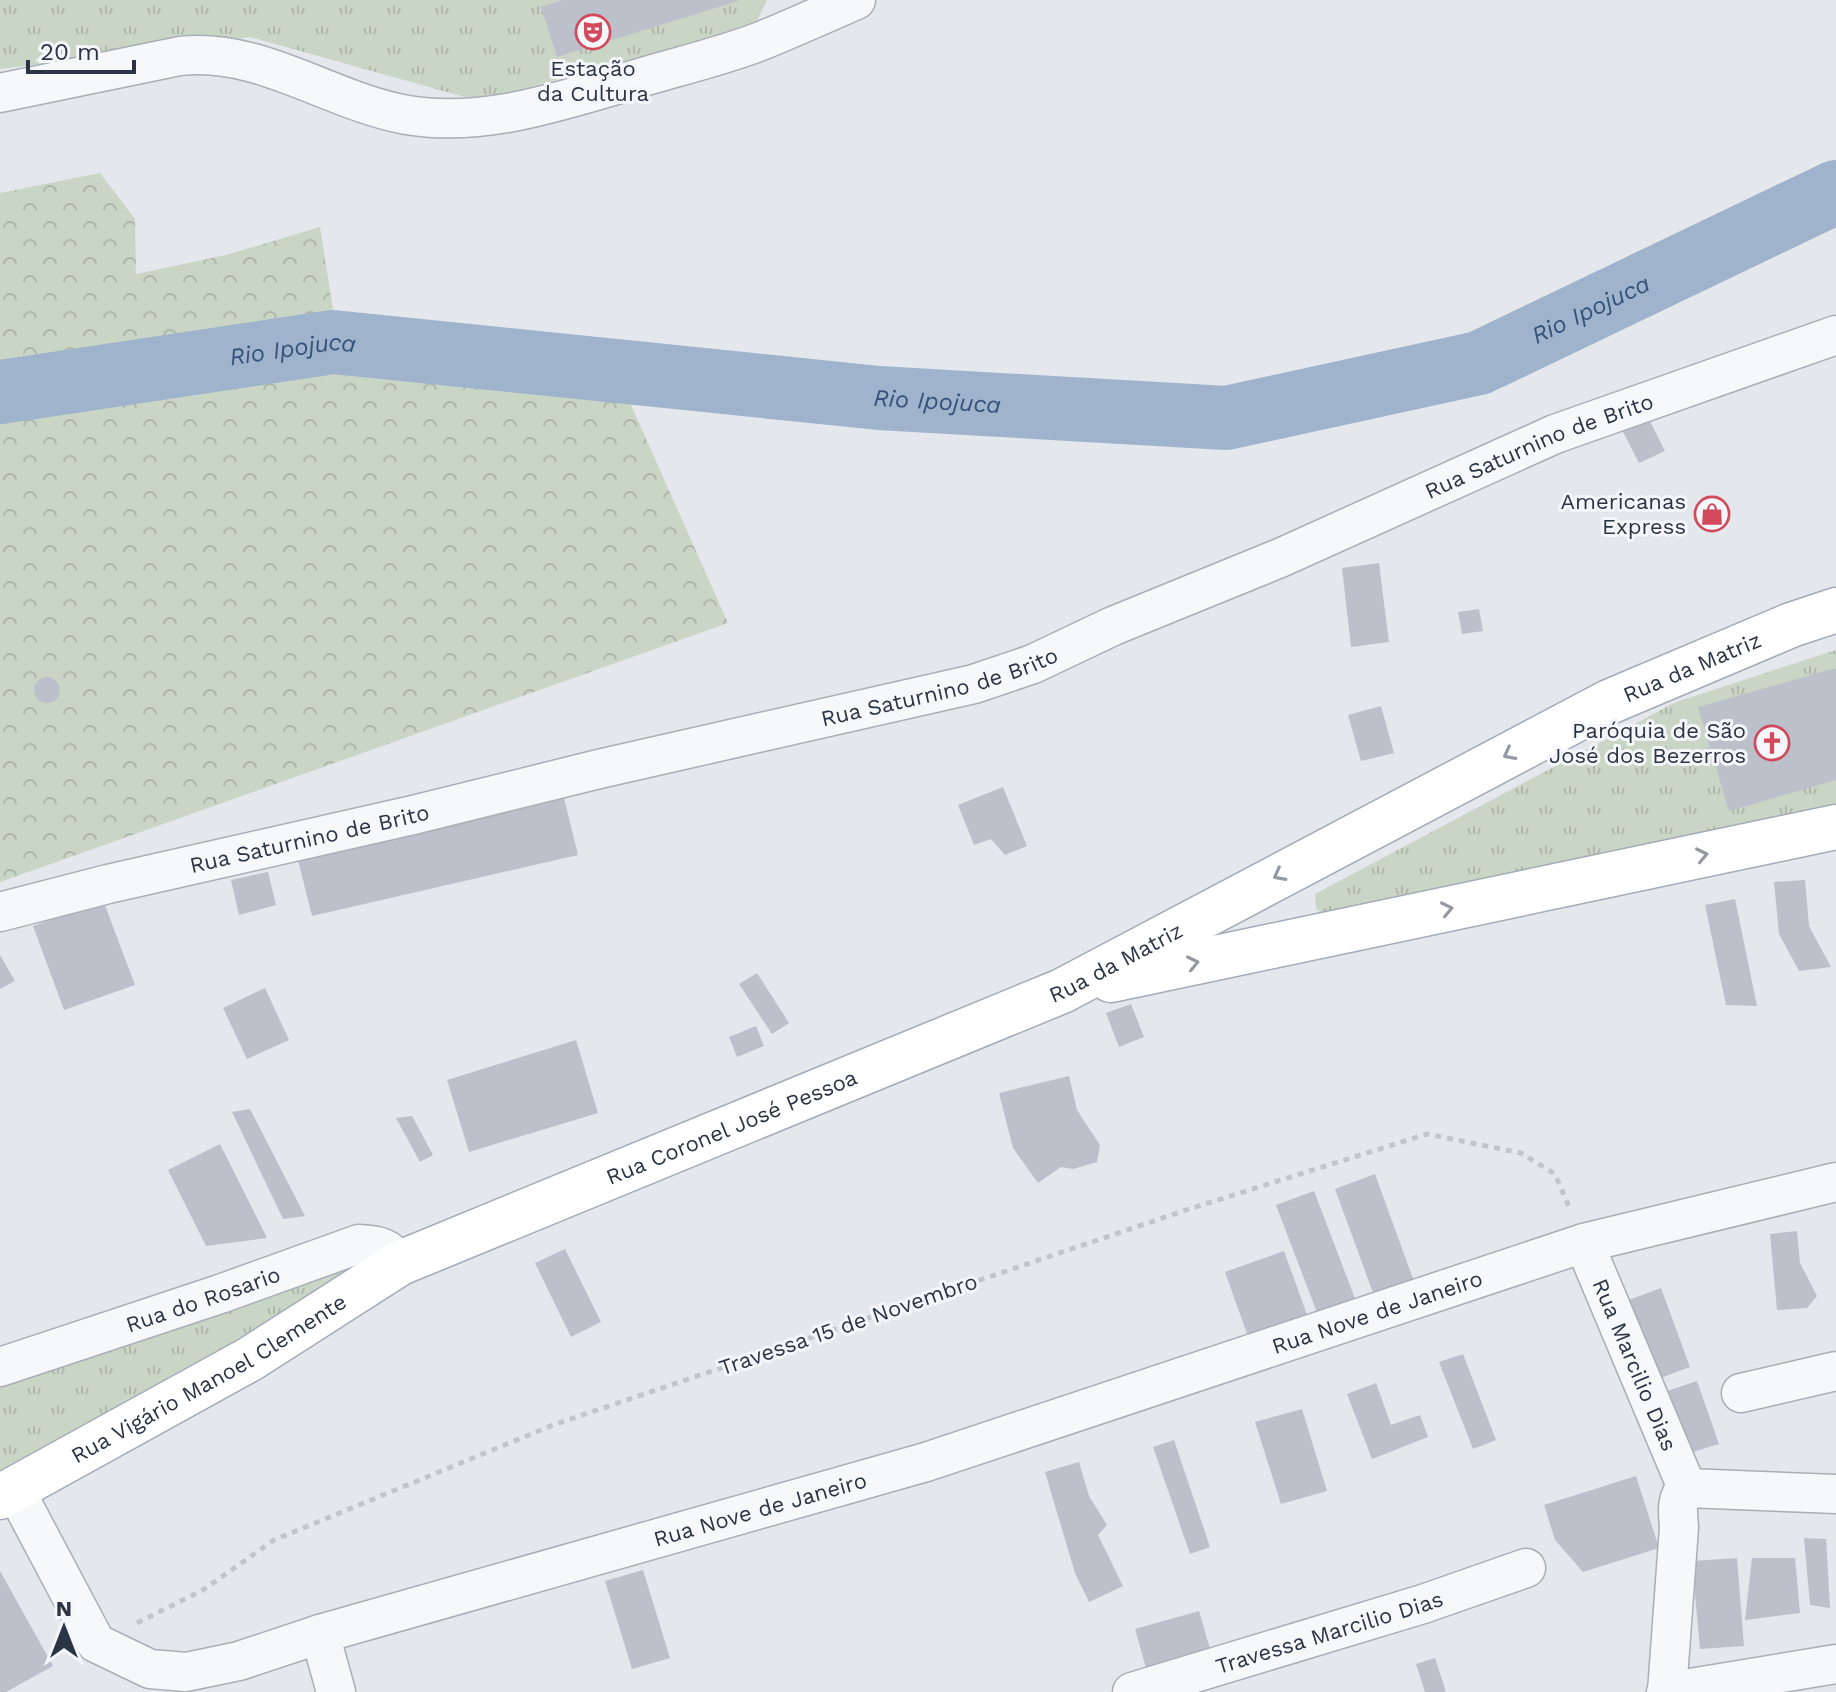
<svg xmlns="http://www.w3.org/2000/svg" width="1836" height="1692" viewBox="0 0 1836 1692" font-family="'Work Sans',sans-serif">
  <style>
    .forest { fill: url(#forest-crowns) }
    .park { fill: url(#park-tufts) }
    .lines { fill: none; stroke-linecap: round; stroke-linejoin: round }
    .river { stroke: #9fb4cc; stroke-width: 64 }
    .building { fill: #bbc0ca }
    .minor-casing { stroke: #a9aeb7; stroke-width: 41 }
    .major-casing { stroke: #a3abb8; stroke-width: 47 }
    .path { stroke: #c2c5cb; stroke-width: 5; stroke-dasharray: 6 6; stroke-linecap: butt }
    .minor { stroke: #f7f8fa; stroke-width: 38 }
    .major { stroke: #fff; stroke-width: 44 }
    .oneway { stroke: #959aa2 }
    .labels { text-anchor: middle; stroke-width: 6; stroke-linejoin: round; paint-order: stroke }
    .poi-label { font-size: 22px; fill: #2b3445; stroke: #f4f6f9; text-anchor: end }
    .street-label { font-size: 22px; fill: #2b3445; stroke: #f4f6f9 }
    .water-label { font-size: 24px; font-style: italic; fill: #34527a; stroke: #f4f6f9 }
  </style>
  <defs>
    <pattern id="forest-crowns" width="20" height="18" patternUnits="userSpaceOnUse" patternTransform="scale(2)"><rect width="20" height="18" fill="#c9d6c5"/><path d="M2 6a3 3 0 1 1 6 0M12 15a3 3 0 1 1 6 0" fill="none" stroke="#adb8ab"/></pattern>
    <pattern id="park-tufts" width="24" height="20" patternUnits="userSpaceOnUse" patternTransform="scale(2)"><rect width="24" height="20" fill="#c9d6c5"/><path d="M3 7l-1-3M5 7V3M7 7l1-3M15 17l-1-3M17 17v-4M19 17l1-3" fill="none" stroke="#adb8ab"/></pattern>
  </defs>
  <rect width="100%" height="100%" fill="#e4e7ec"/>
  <path class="forest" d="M100 173 135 219 136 274 226 255 320 227 334 316 0 367V193Z
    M181 365 616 371 728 623 0 882V400Z"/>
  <path class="park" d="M0 0H767L755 25 479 101 250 37 0 69Z
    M1836 650V821L1331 919 1316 909 1315 894 1676 702Z
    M358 1260 370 1268 0 1493V1386Z"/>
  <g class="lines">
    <path class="river" id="s1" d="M0 392 333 342 879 398 1226 418 1479 363 1836 192"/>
  </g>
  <path class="building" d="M563 0H738V1L557 57 541 7Z
    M1646 413 1665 451 1639 463 1620 426Z
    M1379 563 1389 642 1351 647 1342 568Z
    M1479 609 1483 631 1462 634 1458 612Z
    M1836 668V780L1729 811 1698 707Z
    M34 690a13 13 0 1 1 26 0a13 13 0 1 1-26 0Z
    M1381 706 1394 753 1361 761 1348 715Z
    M1003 787 1027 846 1005 855 991 839 974 845 958 805Z
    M564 798 578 855 312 916 298 860Z
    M268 872 276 905 239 915 231 880Z
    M1805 880 1809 926 1831 967 1799 971 1779 934 1774 882Z
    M1735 899 1757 1006 1726 1005 1705 905Z
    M103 900 135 985 64 1010 33 926Z
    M0 955 15 981 0 989Z
    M757 973 789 1023 772 1034 739 984Z
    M265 988 289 1040 247 1059 223 1008Z
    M1131 1004 1144 1037 1119 1047 1106 1013Z
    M756 1026 764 1046 737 1057 729 1037Z
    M576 1040 598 1113 469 1152 447 1080Z
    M1069 1076 1077 1110 1100 1145 1097 1162 1073 1169 1061 1167 1038 1183 1013 1148 999 1093Z
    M250 1109 305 1216 283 1219 232 1112Z
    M412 1116 433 1155 420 1162 396 1118Z
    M220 1144 267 1238 206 1246 168 1170Z
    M1375 1174 1416 1287 1376 1301 1335 1189Z
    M1314 1191 1359 1309 1321 1323 1276 1205Z
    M1797 1231 1800 1263 1817 1296 1807 1308 1777 1310 1770 1234Z
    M565 1249 601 1322 571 1337 535 1263Z
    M1284 1251 1310 1323 1251 1345 1225 1272Z
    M1661 1288 1690 1367 1647 1383 1618 1304Z
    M1463 1354 1496 1440 1473 1449 1439 1362Z
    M1697 1381 1719 1444 1680 1456 1658 1394Z
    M1376 1383 1391 1425 1420 1415 1428 1437 1372 1459 1347 1394Z
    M1302 1409 1327 1491 1281 1504 1255 1422Z
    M1174 1440 1210 1547 1190 1554 1153 1447Z
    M1079 1462 1089 1496 1107 1525 1098 1535 1123 1586 1089 1602 1075 1573 1045 1472Z
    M1636 1476 1659 1548 1583 1572 1555 1540 1544 1505Z
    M1804 1538 1826 1539 1830 1608 1810 1605Z
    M1737 1558 1744 1646 1700 1649 1692 1561Z
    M1752 1558H1795L1800 1613 1745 1620Z
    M643 1570 670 1658 632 1669 605 1581Z
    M0 1571 53 1666 6 1692H0Z
    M1199 1611 1212 1656 1148 1675 1135 1629Z
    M1435 1658 1446 1692H1425L1416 1664Z"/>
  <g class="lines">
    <g class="minor-casing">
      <g id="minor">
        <path d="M0 93 180 56C261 47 329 101 407 115 484 128 560 101 633 80 675 67 720 57 761 41 793 28 824 14 856 0"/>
        <path id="s2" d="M0 912 108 884 413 815 599 769 974 684 1033 664 1113 626 1280 558 1555 434 1836 335"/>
        <path id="s3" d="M1584 1243 1687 1488"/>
        <path id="s4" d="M0 1367 220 1294 359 1244C379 1245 388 1247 400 1263"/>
        <path d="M1741 1393 1836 1371"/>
        <path id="s5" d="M15 1490 96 1643 150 1669 186 1672 239 1661 320 1634 926 1462 1584 1243 1836 1182"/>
        <path d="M320 1634 336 1692"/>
        <path id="s6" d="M1132 1692 1423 1604 1526 1568"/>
        <path d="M1666 1692 1836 1664"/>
        <path d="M1667 1692 1679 1527C1678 1513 1675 1498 1687 1488L1836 1494"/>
      </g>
    </g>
    <g class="major-casing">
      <g id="major">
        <path d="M1111 980 1836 827"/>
        <path id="s7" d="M0 1497 250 1359 400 1263 1062 991 1609 702 1791 625 1836 610"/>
      </g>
    </g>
    <path class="path" d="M137 1623 203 1590 274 1540 553 1425 1186 1210 1427 1134 1521 1153 1555 1174 1570 1209"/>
    <use href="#minor" class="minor"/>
    <use href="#major" class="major"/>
  </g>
  <defs><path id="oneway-chevron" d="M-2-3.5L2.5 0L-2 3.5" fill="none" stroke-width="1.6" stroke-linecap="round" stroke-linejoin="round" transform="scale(2)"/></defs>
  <g class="oneway">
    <use href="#oneway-chevron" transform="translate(1509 754) rotate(152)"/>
    <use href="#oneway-chevron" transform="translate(1702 855) rotate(-12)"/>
    <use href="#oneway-chevron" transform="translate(1279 875) rotate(152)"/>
    <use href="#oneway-chevron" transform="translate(1447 909) rotate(-12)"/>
    <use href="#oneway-chevron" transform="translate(1193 963) rotate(-12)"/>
  </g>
  <defs>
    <g id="theatre-ring" transform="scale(1.8)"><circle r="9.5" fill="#f4f6f9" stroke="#d1495b" stroke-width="1.5"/><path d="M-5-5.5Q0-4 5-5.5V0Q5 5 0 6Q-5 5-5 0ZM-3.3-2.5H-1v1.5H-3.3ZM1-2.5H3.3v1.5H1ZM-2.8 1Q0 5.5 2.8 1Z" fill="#d1495b"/></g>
    <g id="shop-ring" transform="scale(1.8)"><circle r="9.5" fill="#f4f6f9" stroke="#d1495b" stroke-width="1.5"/><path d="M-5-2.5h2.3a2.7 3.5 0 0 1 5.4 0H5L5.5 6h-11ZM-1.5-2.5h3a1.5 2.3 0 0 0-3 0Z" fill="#d1495b"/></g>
    <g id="church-ring" transform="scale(1.8)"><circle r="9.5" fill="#f4f6f9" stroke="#d1495b" stroke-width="1.5"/><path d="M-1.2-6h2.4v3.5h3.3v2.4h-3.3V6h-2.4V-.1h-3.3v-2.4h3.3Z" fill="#d1495b"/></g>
  </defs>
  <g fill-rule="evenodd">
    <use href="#theatre-ring" x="593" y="32"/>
    <use href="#shop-ring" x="1712" y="514"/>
    <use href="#church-ring" x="1772" y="743"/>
  </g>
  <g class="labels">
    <g class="poi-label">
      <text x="593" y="76" text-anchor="middle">Estação<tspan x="593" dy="25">da Cultura</tspan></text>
      <text x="1686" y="509">Americanas<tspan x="1686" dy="25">Express</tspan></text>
      <text x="1746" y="738">Paróquia de São<tspan x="1746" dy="25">José dos Bezerros</tspan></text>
    </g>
    <g class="street-label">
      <text dy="8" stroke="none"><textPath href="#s2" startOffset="1614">Rua Saturnino de Brito</textPath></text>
      <text dy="8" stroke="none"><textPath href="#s7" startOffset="1888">Rua da Matriz</textPath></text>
      <text dy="8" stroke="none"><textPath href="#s2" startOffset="966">Rua Saturnino de Brito</textPath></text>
      <text dy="8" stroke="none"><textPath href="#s2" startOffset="318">Rua Saturnino de Brito</textPath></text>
      <text dy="8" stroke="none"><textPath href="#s7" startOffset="1240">Rua da Matriz</textPath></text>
      <text dy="8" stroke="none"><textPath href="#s7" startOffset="822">Rua Coronel José Pessoa</textPath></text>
      <text dy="8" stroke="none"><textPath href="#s4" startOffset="214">Rua do Rosario</textPath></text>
      <text dy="8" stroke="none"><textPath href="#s5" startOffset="1514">Rua Nove de Janeiro</textPath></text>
      <text transform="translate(848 1324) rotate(-19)" y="8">Travessa 15 de Novembro</text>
      <text dy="8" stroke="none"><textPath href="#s3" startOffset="132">Rua Marcilio Dias</textPath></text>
      <text dy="8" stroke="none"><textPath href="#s7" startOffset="240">Rua Vigário Manoel Clemente</textPath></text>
      <text dy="8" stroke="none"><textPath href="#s5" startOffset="866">Rua Nove de Janeiro</textPath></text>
      <text dy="8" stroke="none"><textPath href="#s6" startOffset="206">Travessa Marcilio Dias</textPath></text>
    </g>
    <g class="water-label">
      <text dy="8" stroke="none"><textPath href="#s1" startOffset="1616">Rio Ipojuca</textPath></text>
      <text dy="8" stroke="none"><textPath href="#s1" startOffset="296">Rio Ipojuca</textPath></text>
      <text dy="8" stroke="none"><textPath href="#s1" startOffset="944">Rio Ipojuca</textPath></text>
    </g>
  </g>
  <g transform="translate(64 1628)" stroke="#f4f6f9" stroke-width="6" paint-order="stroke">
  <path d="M0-6L14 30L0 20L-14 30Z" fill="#2b3445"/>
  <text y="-12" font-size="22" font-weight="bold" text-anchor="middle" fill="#2b3445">N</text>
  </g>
  <path d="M28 60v12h106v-12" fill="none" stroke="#2b3445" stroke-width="4"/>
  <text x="40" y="60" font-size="24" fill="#2b3445" stroke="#f4f6f9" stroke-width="6" paint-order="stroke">20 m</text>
</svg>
